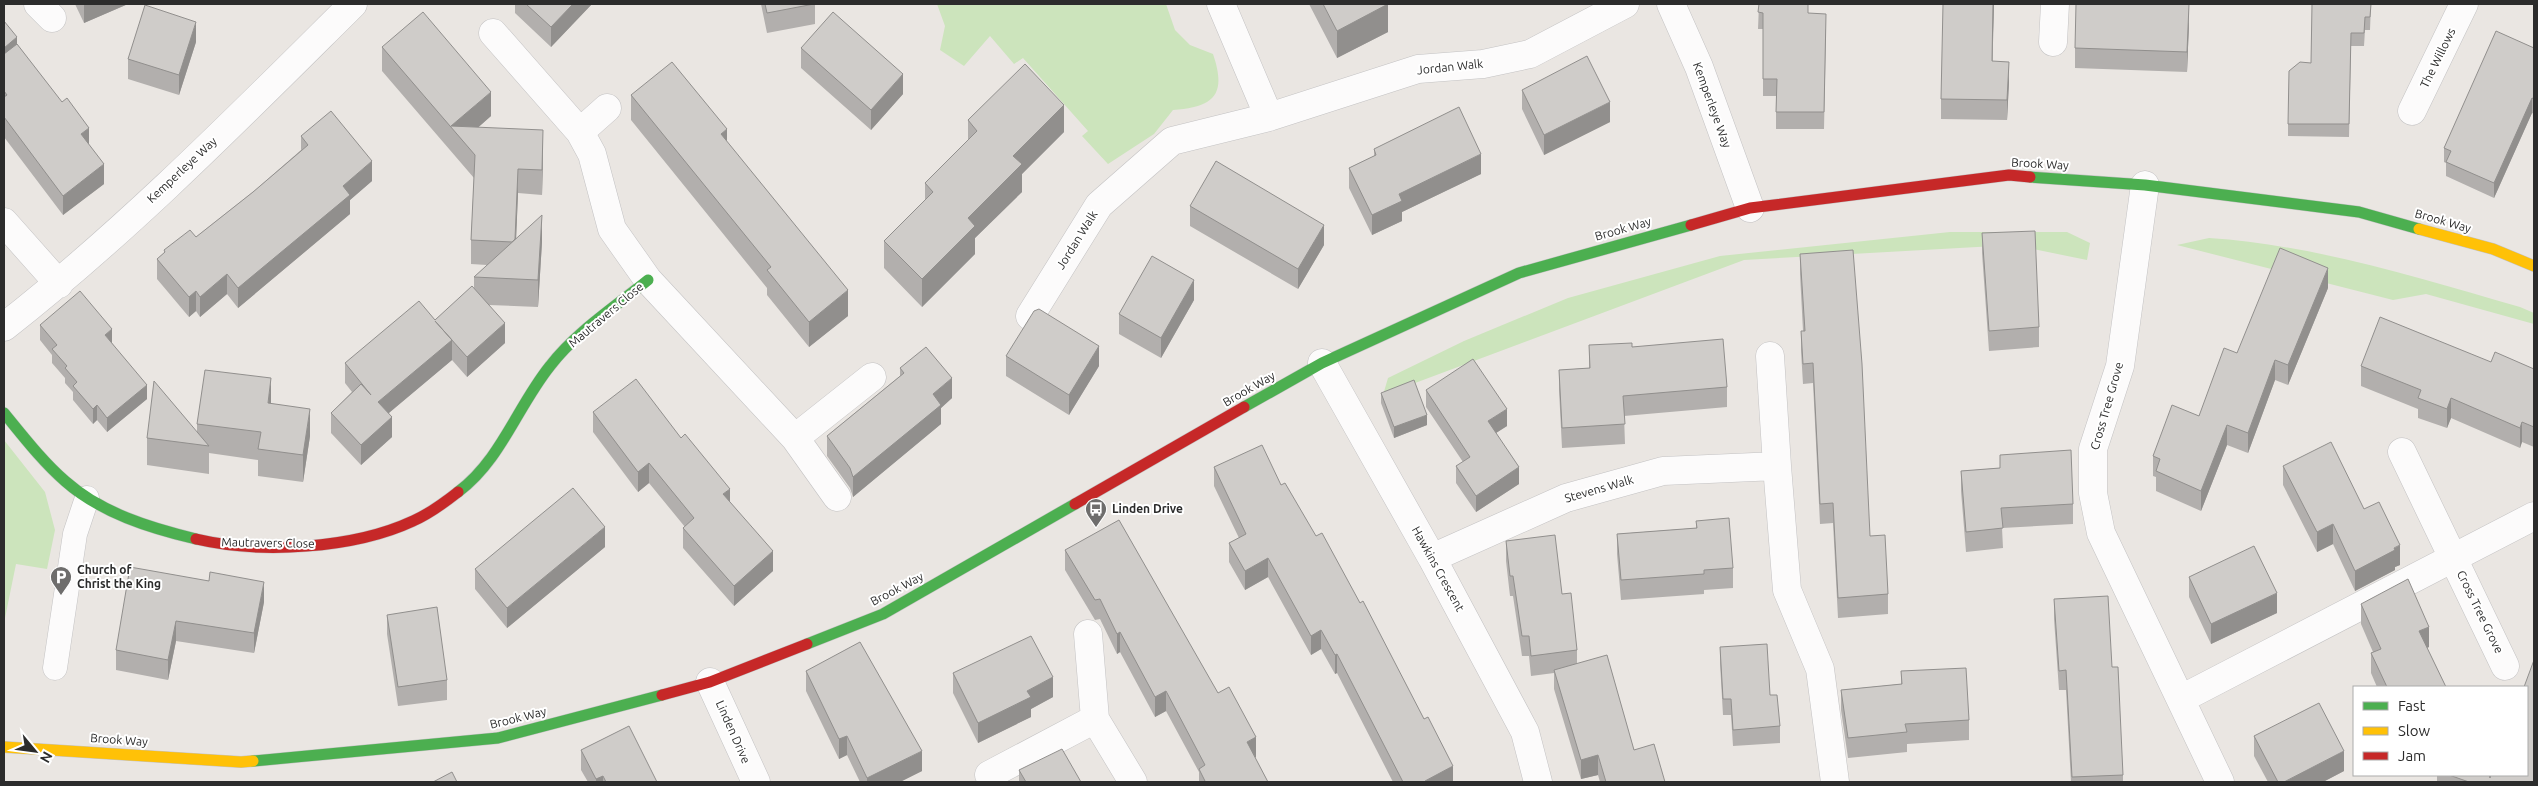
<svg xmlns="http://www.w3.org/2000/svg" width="2538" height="786" viewBox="0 0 2538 786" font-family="Ubuntu,sans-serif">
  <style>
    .green { fill: #cce4bc }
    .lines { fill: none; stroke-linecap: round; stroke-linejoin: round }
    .lane-casing { stroke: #c3c2c3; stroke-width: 25 }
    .street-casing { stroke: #c3c2c3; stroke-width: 29 }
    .fast-casing { stroke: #c3c2c3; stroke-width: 12 }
    .slow-casing { stroke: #c3c2c3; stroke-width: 12 }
    .jam-casing { stroke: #c3c2c3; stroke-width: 12 }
    .lane { stroke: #fcfbfb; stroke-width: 24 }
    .street { stroke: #fcfbfb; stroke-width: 28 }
    .fast { stroke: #4caf50; stroke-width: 11 }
    .slow { stroke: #ffc107; stroke-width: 11 }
    .jam { stroke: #c62828; stroke-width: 11 }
    .wall { fill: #b2afad }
    .shaded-wall { fill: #918f8d }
    .building { fill: #cfccc9; stroke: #918f8d }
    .labels { text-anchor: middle; stroke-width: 4; stroke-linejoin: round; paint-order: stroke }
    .street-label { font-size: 12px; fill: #2c2c2c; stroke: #fff }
    .poi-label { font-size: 12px; font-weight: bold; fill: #2c2c2c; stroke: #fff; text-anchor: start }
  </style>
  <rect width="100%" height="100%" fill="#eae6e2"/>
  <path class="green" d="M937 4H1166L1175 30 1190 45 1213 54C1227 95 1214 107 1173 110L1154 134 1108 164 1082 136 1088 131 1023 58 1014 64 990 36 964 66 940 50 945 26Z
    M1950 232H2067L2090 243 2087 260 2013 245 1744 260 1383 395 1388 378 1464 341 1568 298 1720 256Z
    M2209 238C2315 245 2419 278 2520 307L2534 313V324L2426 294 2393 300 2177 245Z
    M4 440 45 492 55 530 47 569 16 564 4 623Z"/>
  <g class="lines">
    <g class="lane-casing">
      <path id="lane" d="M55 668 75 534 87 498"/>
    </g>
    <g class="street-casing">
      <path id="street" d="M38 4 52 18
        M1221 4 1269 117
        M1671 4 1699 67 1750 208
        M493 33 580 132 592 154 612 229 648 280 795 438 837 497
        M2053 42 2055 4
        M2412 111 2464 4
        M580 132 607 108
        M2145 185 2120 366 2093 449V493L2101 533 2220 782
        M4 222 59 284
        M1030 316 1099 205 1172 141 1269 117 1418 69 1483 64 1530 54 1625 4
        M4 327C128 230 241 115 353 4
        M1770 356 1777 466 1787 590 1820 669 1835 782
        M1322 363 1432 558 1525 732 1538 782
        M795 438 872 377
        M2402 452 2505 666
        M1432 558 1566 498 1663 471 1777 466
        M1088 634 1095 719 1133 782
        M710 682 756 782
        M2181 699 2534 516
        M989 775 1095 719"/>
    </g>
    <g class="fast-casing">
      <path id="fast" d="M2030 177 2145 185 2359 212 2419 229
        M1244 407 1322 363 1519 273 1691 225
        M4 413C23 436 42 461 65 481 101 513 150 528 196 539
        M458 492C501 460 517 407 550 366 576 332 615 307 648 280
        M807 644 883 614 1075 504
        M253 761 498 738 662 695"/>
    </g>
    <g class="slow-casing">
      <path id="slow" d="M2419 229 2493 249 2534 266
        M4 747 241 762 253 761"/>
    </g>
    <g class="jam-casing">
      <path id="jam" d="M1691 225 1750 208 2009 175 2030 177
        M1075 504 1244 407
        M196 539C260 554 353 549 413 521 429 514 444 503 458 492
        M662 695 710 682 807 644"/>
    </g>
    <use href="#lane" class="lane"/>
    <use href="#street" class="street"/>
    <use href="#fast" class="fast"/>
    <use href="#slow" class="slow"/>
    <use href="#jam" class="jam"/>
  </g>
  <path class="wall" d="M75 4H128L84 23Z
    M515 4H592L551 47 515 13Z
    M761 4H815V24L767 33Z
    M1309 4H1388V32L1337 58Z
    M1759 4 1808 13 1826 30 1824 129H1776V96H1763V29H1758Z
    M1994 4 1992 61 2009 82 2007 120 1941 119V99Z
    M2371 4 2370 30H2365L2364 46H2351L2349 137 2288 136V124L2311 63Z
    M4 21 17 44 89 145 104 184 63 215 4 137Z
    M2189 23 2187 72 2075 68V48Z
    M196 42 179 95 128 79V59Z
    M382 47 491 116 478 127 543 155 542 195 518 193 516 238 542 242 538 307 489 305 505 343 467 377 452 360 389 413 392 437 361 465 331 433V413L352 392 345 383V363L435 320 474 288V277L487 265 471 264V240L474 178 382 71Z
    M801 48 903 94 871 130 801 68Z
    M2534 48V114L2532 113 2494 198 2446 176V163L2444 162V148Z
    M1522 90 1610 122 1544 155 1522 109Z
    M631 95 727 142 848 316 809 347 767 295V288L631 120Z
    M968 120 1064 132 1022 174V192L975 238V254L922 307 884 268V241L925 201V183L968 140Z
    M301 136 372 181 350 200V214L238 308 227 294 200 317 196 311 189 317 157 279V259L164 253V250L196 237 253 192 301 150Z
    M1374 149 1481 174 1402 212V221L1372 235 1349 188V168L1374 156Z
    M1190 206 1324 245 1298 289 1190 226Z
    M1982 233 2039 327V347L1989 351 1982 253Z
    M1800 254 1870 536 1888 594V614L1838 618 1833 523 1820 524 1813 383 1803 384 1801 351V331H1803L1800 274Z
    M2328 288 2288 385 2275 380 2248 453 2227 445 2201 511 2156 491V477L2153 476V456L2199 416 2237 353Z
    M1194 300 1161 358 1119 334V314Z
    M40 325 112 343 147 399 107 432 97 420 93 424 73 400V392L65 383V378L52 363V355L40 340Z
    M1589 345 1632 347 1727 387V407L1624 416 1625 444 1562 448 1559 390V370L1589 368Z
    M1006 356 1099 366 1069 415 1006 376Z
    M2491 362 2534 369V447L2522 442 2520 448 2451 418 2447 428 2418 418V409L2361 386V366Z
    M900 368 952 398 941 408V424L853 497 850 488 827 456V436L900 376Z
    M1426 390 1507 426 1496 433 1519 484 1476 512 1456 483V466L1463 462 1426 407Z
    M1381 393 1427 425 1394 438 1381 403Z
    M271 404 310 436 303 482 258 476V460L209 453V474L147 465V438L197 432V424Z
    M593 412 730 502 773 571 734 606 683 548V528L685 527 649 483 638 492 593 432Z
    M2000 455 2073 504V524L2002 528 2003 548 1966 552 1961 491V471L2000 468Z
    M2283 466 2364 509 2400 565 2395 567V570L2355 591 2333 544 2317 552 2283 485Z
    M1214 467 1281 485 1453 782H1393L1337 673 1335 674 1321 649 1311 655 1268 577 1245 590 1229 562V543L1239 538 1214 486Z
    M1696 521 1733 568V588L1704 590V594L1621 600 1617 554V534L1696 528Z
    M1506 541 1562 594 1577 650V663L1634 750 1665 782H1600L1598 775 1581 779 1554 689V673L1531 676 1529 656H1522L1513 596H1510L1506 561Z
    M605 547 507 628 475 589V569Z
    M1065 550 1218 693 1256 757 1255 758 1268 782H1199V772L1166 711 1155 717 1120 652 1117 654 1100 619 1095 620 1065 570Z
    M2189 577 2277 613 2211 644 2189 597Z
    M209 581 264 602 254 653 176 641 168 680 116 670V650Z
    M2054 599 2123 775V782H2071L2066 690H2059L2054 619Z
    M2361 604 2429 647 2427 648 2446 687H2377L2371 673V653L2373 652 2361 624Z
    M387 615 447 680V700L398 706 387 634Z
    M1720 647 1770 695 1780 726V743L1733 746 1731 715H1723L1720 663Z
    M806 671 922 771 900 782H860L847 755 839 759 806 691Z
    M1901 671 1969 720V740L1907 744V752L1848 758 1841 710V690L1901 684Z
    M953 673 1053 697 1031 709V717L978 743 953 693Z
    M2254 736 2344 771 2323 782H2268L2254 756Z
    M581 750 657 782H588L581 770Z
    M1019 770 1081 782H1019Z
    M2437 775H2489L2490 778 2534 782H2437Z"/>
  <path class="shaded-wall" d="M84 4H128L84 23Z
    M573 4H592L551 47V27Z
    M1388 4V32L1337 58V31Z
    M1993 4H1994L1992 81V61Z
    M2189 4V23L2187 72V52Z
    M196 22V42L179 95V75Z
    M17 37V48L4 59V48Z
    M2009 62V82L2007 120V100Z
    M903 74V94L871 130V110Z
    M491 92V116L463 141 451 126Z
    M2532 98V113L2494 198V183Z
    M1610 102V122L1544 155V135Z
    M1064 105V132L1022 174V192L975 238V254L922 307V279L1013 156Z
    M89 128V148L81 134Z
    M727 129V155L721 134Z
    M543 130V155L542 195V170Z
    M1481 154V174L1402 212V221L1372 235V215L1399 194Z
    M372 161V181L350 200V214L238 308V288L343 186Z
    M104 164V184L63 215V196Z
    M518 169V193L515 266V242Z
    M542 215V242L538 307V280Z
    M1324 225V245L1298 289V269Z
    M2328 268V288L2288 385V365Z
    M227 274V294L200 317V297Z
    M1194 280V300L1161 358V338Z
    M848 290V316L809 347V322Z
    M196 291V311L189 317V297Z
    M505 323V343L467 377V357Z
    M112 329V344L105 335Z
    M452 340V360L378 422V402Z
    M1099 346V366L1069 415V395Z
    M2275 360V380L2248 453V433Z
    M271 378V405L268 403Z
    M952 378V398L941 408V424L853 497V477L933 394Z
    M147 385V399L107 432V418Z
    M2451 398V418L2447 428V409Z
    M97 405V420L93 424V409Z
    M310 409V436L303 482V455Z
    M1507 409V426L1488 438V421Z
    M1427 415V425L1394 438V427Z
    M392 417V437L361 465V445Z
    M2522 422V442L2520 448V428Z
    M2227 425V445L2201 511V491Z
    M649 463V483L638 492V472Z
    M1519 467V484L1476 512V496Z
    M730 489V509L723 494Z
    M2333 524V544L2317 552V532Z
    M605 527V547L507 628V608Z
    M2400 545V565L2395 567V570L2355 591V571Z
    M773 551V571L734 606V586Z
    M1268 558V577L1245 590V571Z
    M264 582V602L254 653V633Z
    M2277 593V613L2211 644V624Z
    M176 621V641L168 680V660Z
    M2429 627V647L2419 651V631Z
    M1321 630V649L1311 655V636Z
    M1120 632V652L1117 654V634Z
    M1337 654V673L1335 674V655Z
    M1053 677V697L1031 709V717L978 743V723L1027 691Z
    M1166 691V711L1155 717V697Z
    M847 736V755L839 759V739Z
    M1256 737V757L1247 762V742Z
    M922 751V771L900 782H867V778Z
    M2344 751V771L2323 782H2284Z
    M1598 755V775L1581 779V760Z
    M1453 766V782H1425V781Z
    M603 776V782H596V779Z"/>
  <path class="building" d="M526 4H573L551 27Z
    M765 4H814L767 13Z
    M1323 4H1388L1337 31Z
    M1759 4H1808V13L1826 14 1824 112H1776L1777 79H1763V13L1758 12Z
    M1943 4H1993L1992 61 2009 62 2007 100 1941 99Z
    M2076 4H2189L2187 52 2075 48Z
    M2312 4H2371L2370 17H2365L2364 33H2351L2349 124H2288L2289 71 2300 62 2311 63Z
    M145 5 196 22 179 75 128 59Z
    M423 12 491 92 451 126 543 130 542 170 518 169 515 239 512 242 471 240 475 155 382 47Z
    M833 12 903 74 871 110 801 48Z
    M4 21 17 37 4 48Z
    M2496 31 2534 48V99L2532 98 2494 183 2446 162 2451 151 2444 148Z
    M17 44 62 102 67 98 89 128 81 134 104 164 63 196 4 117V97L7 95 4 91V54Z
    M1587 56 1610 102 1544 135 1522 90Z
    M672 62 727 129 721 134 848 290 809 322 767 270 771 267 631 95Z
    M1025 64 1064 105 1013 156 1022 164 968 218 975 226 922 279 884 241 933 192 925 183 977 131 968 120Z
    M1459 107 1481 154 1399 194 1402 201 1372 215 1349 168 1376 155 1374 149Z
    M331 111 372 161 343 186 350 195 238 288 227 274 200 297 196 291 189 297 157 259 165 252 164 250 190 230 196 237 253 192 308 145 301 136Z
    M1216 161 1324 225 1298 269 1190 206Z
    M542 215 538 280 474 277Z
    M2035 231 2039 327 1989 331 1982 233Z
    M2280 248 2328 268 2288 365 2275 360 2248 433 2227 425 2201 491 2156 471 2160 459 2153 456 2172 405 2199 416 2224 348 2237 353Z
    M1853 250 1862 364 1870 536 1885 535 1888 594 1838 598 1833 503 1820 504 1813 363 1803 364 1801 331H1805L1800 254Z
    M1152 256 1194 280 1161 338 1119 314Z
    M472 286 505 323 467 357 435 321 452 340 378 402 392 417 361 445 331 413 361 384 371 395 345 363 419 301 435 320Z
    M80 291 112 329 105 335 147 385 107 418 97 405 93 409 73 386 77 382 65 368 67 366 52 349 57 345 40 325Z
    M1039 309 1099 346 1069 395 1006 356 1034 311Z
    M2380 317 2491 362 2495 352 2534 369V427L2522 422 2520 428 2451 398 2447 409 2418 398 2421 390 2361 366Z
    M1723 339 1727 387 1623 396 1625 424 1562 428 1559 370 1590 368 1589 345 1632 343V347Z
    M926 347 952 378 933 394 941 405 853 477 850 468 827 436 904 373 900 368Z
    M1473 359 1507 409 1488 421 1519 467 1476 496 1456 466 1470 457 1426 390Z
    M205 370 271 378 268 403 310 409 303 455 258 449 261 432 197 424Z
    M636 379 681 438 685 434 730 489 723 494 773 551 734 586 683 528 694 518 649 463 638 472 593 412Z
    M1414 380 1427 415 1394 427 1381 393Z
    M154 381 209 446 147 438Z
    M2331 442 2364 509 2379 502 2400 545 2394 548 2395 550 2355 571 2333 524 2317 532 2283 466Z
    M1262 445 1281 485 1285 483 1316 536 1322 533 1360 603 1363 601 1424 719 1428 717 1453 766 1425 781 1426 782H1403L1337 654 1335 655 1321 630 1311 636 1268 558 1245 571 1229 543 1246 534 1214 467Z
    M2071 450 2073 504 2001 508 2003 528 1966 532 1961 471 2000 468V455Z
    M573 488 605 527 507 608 475 569Z
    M1729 518 1733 568 1704 570V574L1621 580 1617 534 1697 528 1696 521Z
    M1119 520 1218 693 1229 687 1256 737 1247 742 1268 782H1202L1205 781 1199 769 1205 765 1166 691 1155 697 1120 632 1117 634 1100 599 1095 600 1065 550Z
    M1555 535 1562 594 1571 593 1577 650 1531 656 1529 636H1522L1513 576H1510L1506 541Z
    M2254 546 2277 593 2211 624 2189 577Z
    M130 567 209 581 210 572 264 582 254 633 176 621 168 660 116 650Z
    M2408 579 2429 627 2419 631 2446 687H2387L2371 653 2381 649 2361 604Z
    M2108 596 2112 667H2118L2123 775 2072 777 2066 670 2059 671 2054 599Z
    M437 607 447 680 398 687 387 615Z
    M1031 636 1053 677 1027 691 1031 697 978 723 953 673Z
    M860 642 922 751 867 778 847 736 839 739 806 671Z
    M1767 644 1770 695H1777L1780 726 1733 730 1731 699H1723L1720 647Z
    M1607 655 1634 750 1654 744 1665 782H1606L1598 755 1581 760 1554 670Z
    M2534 660V782H2469L2449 775H2489L2490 778 2491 775H2527V687H2524Z
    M1966 668 1969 720 1905 724 1907 732 1848 738 1841 690 1902 684 1901 671Z
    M2319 703 2344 751 2284 782H2278L2254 736Z
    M629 726 657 782H606L603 776 596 779 581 750Z
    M1062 749 1081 782H1026L1019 770Z
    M452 772 457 782H433Z"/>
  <defs>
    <g id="bus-pin" transform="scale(1.125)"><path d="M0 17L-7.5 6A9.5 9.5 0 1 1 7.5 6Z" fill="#6e6d6c" stroke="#fff"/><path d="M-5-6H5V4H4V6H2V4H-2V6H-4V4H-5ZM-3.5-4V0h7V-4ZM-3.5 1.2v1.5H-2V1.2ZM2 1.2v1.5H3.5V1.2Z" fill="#fff"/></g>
    <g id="parking-pin" transform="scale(1.125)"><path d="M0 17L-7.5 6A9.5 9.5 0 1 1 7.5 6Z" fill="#6e6d6c" stroke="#fff"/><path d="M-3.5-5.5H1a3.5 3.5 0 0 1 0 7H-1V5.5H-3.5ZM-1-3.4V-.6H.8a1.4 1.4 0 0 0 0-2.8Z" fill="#fff"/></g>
  </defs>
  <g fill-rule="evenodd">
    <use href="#bus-pin" x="1096" y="509"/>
    <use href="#parking-pin" x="61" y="577"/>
  </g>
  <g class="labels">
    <g class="street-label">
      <text transform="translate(2438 58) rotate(-64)" y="4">The Willows</text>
      <text transform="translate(1450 67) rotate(-6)" y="4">Jordan Walk</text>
      <text transform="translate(1712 105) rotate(70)" y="4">Kemperleye Way</text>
      <text transform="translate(2040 164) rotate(3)" y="4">Brook Way</text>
      <text transform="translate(182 170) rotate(-43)" y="4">Kemperleye Way</text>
      <text transform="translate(2443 221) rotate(16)" y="4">Brook Way</text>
      <text transform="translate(1623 229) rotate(-16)" y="4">Brook Way</text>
      <text transform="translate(1077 240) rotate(-58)" y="4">Jordan Walk</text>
      <text transform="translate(606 315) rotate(-40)" y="4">Mautravers Close</text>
      <text transform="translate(1249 389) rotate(-30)" y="4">Brook Way</text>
      <text transform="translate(2107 406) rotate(-74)" y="4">Cross Tree Grove</text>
      <text transform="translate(1599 489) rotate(-16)" y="4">Stevens Walk</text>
      <text transform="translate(268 543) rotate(1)" y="4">Mautravers Close</text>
      <text transform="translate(1438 569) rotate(61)" y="4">Hawkins Crescent</text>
      <text transform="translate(897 589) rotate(-28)" y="4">Brook Way</text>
      <text transform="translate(2480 612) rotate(64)" y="4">Cross Tree Grove</text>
      <text transform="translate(518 718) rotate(-14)" y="4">Brook Way</text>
      <text transform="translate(733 732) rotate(66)" y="4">Linden Drive</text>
      <text transform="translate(119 740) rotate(4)" y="4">Brook Way</text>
    </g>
    <g class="poi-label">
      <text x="1112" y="513">Linden Drive</text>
      <text x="77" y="574">Church of<tspan x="77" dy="14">Christ the King</tspan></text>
    </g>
  </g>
  <rect width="2538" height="786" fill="none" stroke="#2c2c2c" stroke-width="10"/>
  <rect x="2353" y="686" width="175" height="90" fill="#ffffff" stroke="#ababab"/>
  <rect x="2363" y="702" width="25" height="8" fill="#4caf50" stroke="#ababab"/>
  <text x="2398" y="711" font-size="15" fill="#2c2c2c">Fast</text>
  <rect x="2363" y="727" width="25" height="8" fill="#ffc107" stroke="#ababab"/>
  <text x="2398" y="736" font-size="15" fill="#2c2c2c">Slow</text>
  <rect x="2363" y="752" width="25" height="8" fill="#c62828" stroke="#ababab"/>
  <text x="2398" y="761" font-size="15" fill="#2c2c2c">Jam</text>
  <g transform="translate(35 751) rotate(119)" stroke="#ffffff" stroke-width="4" paint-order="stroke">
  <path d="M0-4L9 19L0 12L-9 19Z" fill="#2c2c2c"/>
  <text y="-8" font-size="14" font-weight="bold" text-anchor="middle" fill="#2c2c2c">N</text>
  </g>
</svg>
